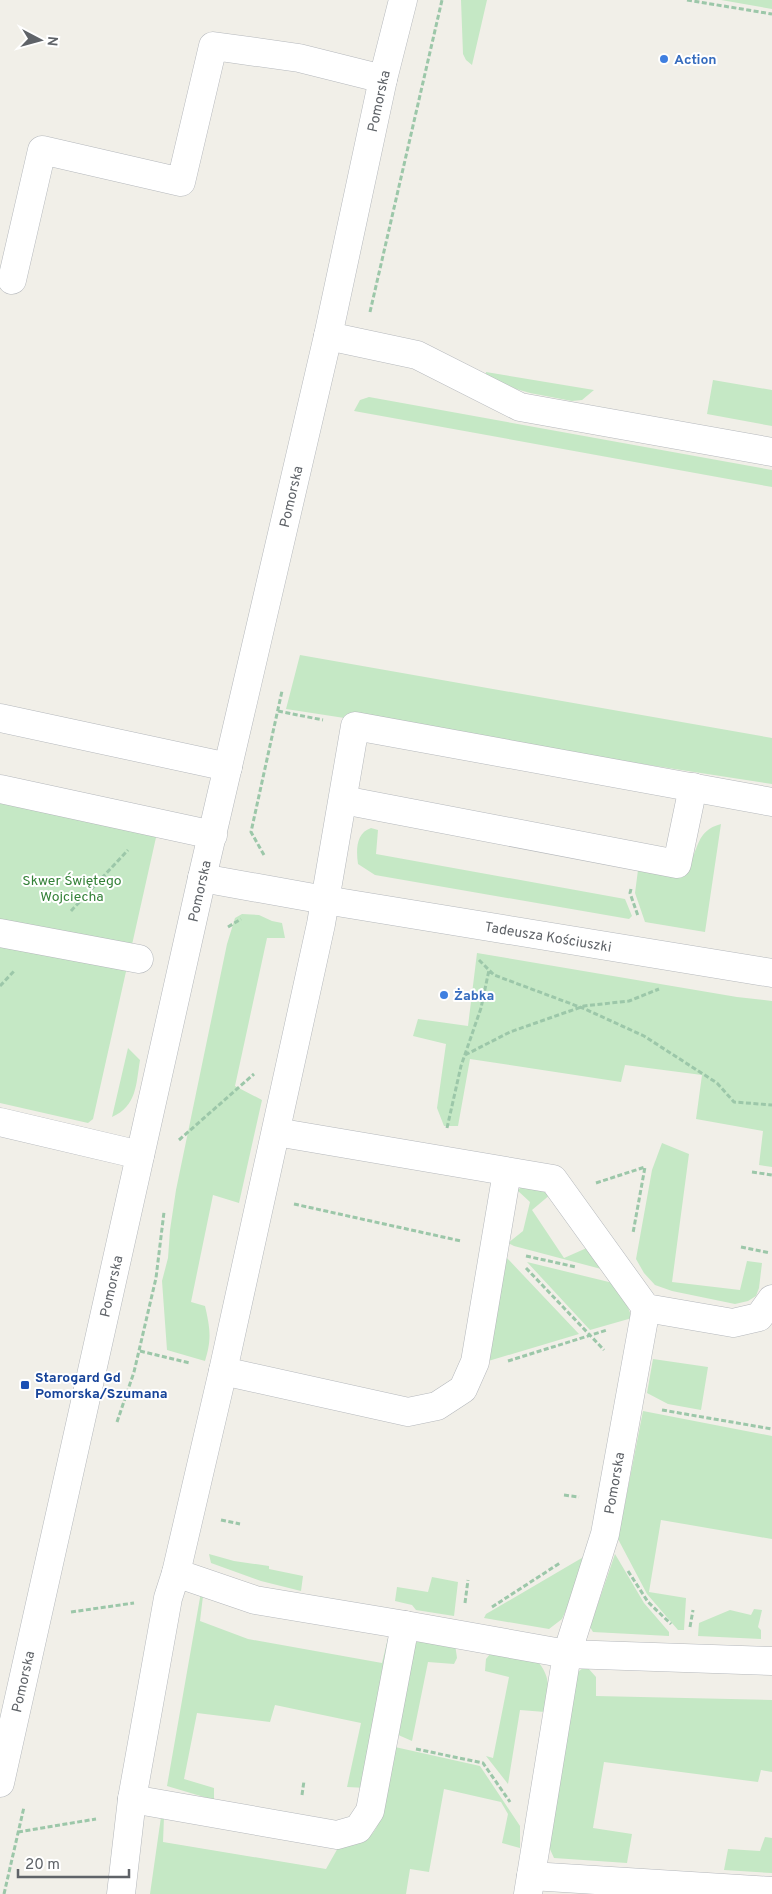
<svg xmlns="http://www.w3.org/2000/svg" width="772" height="1894" viewBox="0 0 772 1894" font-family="Overpass,sans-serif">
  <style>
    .green { fill: #c5e8c5 }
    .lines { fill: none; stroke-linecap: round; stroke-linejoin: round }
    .minor-casing { stroke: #b5b8bc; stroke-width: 29 }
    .path { stroke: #9cc7a9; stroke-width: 3; stroke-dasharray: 5 2.5; stroke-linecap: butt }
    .minor { stroke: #fff; stroke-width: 28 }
    .shop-dot { fill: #3f7fe0; stroke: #fff; stroke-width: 2 }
    .transit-dot { fill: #1a4fb4; stroke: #fff; stroke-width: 2 }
    .labels { text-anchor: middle; stroke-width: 4; stroke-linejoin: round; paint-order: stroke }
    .shop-label { font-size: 14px; font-weight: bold; fill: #366cbe; stroke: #fff; text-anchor: start }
    .street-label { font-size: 14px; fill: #5f6368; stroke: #fff }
    .park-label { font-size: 14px; fill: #348238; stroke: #fff }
    .transit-label { font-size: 14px; font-weight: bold; fill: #164399; stroke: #fff; text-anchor: start }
  </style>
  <rect width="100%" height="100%" fill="#f1efe8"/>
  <path class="green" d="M461 0H487L472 65 466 60 463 54Z
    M721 0H772V9Z
    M486 372 594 390 582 400 572 401 530 393 516 389 486 375Z
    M713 380 772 390V426L707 414Z
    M369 397 772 470V487L354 411 360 400Z
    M300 655 772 738V784L286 709Z
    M0 799 157 833 93 1119 88 1123 0 1103Z
    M721 824 705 932 645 922 635 893 638 870 687 867C700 849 695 831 721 824Z
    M371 828 378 830 376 854 625 899 632 916 629 919 375 875 358 864C356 850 356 833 371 828Z
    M242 914 259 915 272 921 282 923 285 938H267L235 1086 262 1100 239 1203 213 1195 191 1302 205 1306C210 1328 212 1339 205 1361L167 1350 162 1281 168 1258 170 1230 176 1190 227 944 235 918Z
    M477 953 737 997 772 1001V1167L759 1165 763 1131 696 1119 702 1075 625 1065 621 1082 470 1059 458 1126H444L437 1108 446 1044 413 1036 418 1019 468 1026Z
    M128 1048 140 1060C136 1084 137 1106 112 1117Z
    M662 1143 689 1154 672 1282 740 1290 747 1261 762 1263 759 1288 756 1296 748 1301 735 1304 672 1291 655 1285 644 1273 636 1259 652 1170Z
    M522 1187 549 1191 551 1194 532 1210 564 1258 589 1247 605 1270 514 1246 508 1243 523 1231 530 1202 517 1190Z
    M506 1257 579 1334 485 1362Z
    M527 1262 613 1283 626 1302 632 1318 590 1330Z
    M653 1359 708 1367 701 1410 668 1404 647 1393Z
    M643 1411 772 1436V1539L661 1520 649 1592 686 1598 684 1630H678L647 1594 618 1539Z
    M592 1552 562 1619 549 1629 484 1618 486 1614Z
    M209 1554 234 1561 269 1566V1569L303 1576 301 1591 261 1581 211 1563Z
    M615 1554 644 1603 669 1632V1636L593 1632 590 1627Z
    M432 1577 458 1582 454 1616 416 1610 412 1605 395 1601 397 1587 428 1592Z
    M201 1592 203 1596 200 1621 248 1639 382 1663 389 1634 396 1638 367 1788 347 1787 361 1723 275 1705 270 1722 197 1713 184 1779 214 1788V1800L167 1786Z
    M754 1609 762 1610 758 1627 761 1630V1639L698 1636 699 1623 730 1610 751 1615Z
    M422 1640 455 1644 457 1658 454 1664 428 1662 412 1741 396 1734 415 1643Z
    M490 1654 535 1658C552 1677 549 1689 545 1712L520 1710 508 1784 486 1756 493 1758 509 1677 485 1671 486 1659Z
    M583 1668H588L596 1677V1696L772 1700V1772L761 1770 758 1782 604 1762 593 1828 632 1834 627 1863 554 1858 549 1847 575 1674Z
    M395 1747 480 1766 520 1826V1848L502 1843 508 1814 501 1802 444 1789 429 1872 410 1869 406 1894H150L161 1817H164L163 1842 326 1869 339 1846C349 1845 365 1843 372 1834 385 1821 391 1767 395 1747Z
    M765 1837 772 1838V1873L724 1870 728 1849 760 1851Z"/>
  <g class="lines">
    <g class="minor-casing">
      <g id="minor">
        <path d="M12 280 42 150 181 182 213 46 299 58 383 79"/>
        <path d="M328 336 417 355 520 407 772 452"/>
        <path d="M0 718 228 767"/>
        <path d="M0 789 213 835"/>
        <path d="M343 800 677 864 693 787"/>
        <path id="s1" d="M202 878 325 900 772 973"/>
        <path d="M0 933 139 959"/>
        <path d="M0 1122 140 1155"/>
        <path d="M276 1132 553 1179 646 1308 733 1323 759 1317 772 1299"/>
        <path d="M646 1308 605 1534 567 1654 772 1661"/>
        <path d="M223 1371 408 1412 437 1406 463 1389 475 1362 507 1172"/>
        <path d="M176 1573 255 1600 405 1625 567 1654 528 1894"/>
        <path id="s2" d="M0 1783 202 878 328 336 383 79 403 0"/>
        <path d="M132 1799 337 1835 358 1829 370 1811 405 1625"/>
        <path d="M531 1876 772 1891"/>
        <path d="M121 1894 132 1799 168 1598 176 1573 223 1371 321 924 355 726 772 802"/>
      </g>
    </g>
    <path class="path" d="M687 0 772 14
      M370 312 442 0
      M278 711 323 720
      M264 855 251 832 282 691
      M631 889 630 893 638 916
      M71 911 128 850
      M228 927 241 919
      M479 960 494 975 585 1009 644 1036 717 1083 734 1102 772 1105
      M0 986 15 970
      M465 1055 510 1032 584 1006 629 1001 659 989
      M447 1128 461 1066 481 1008 489 970
      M179 1140 254 1074
      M752 1172 772 1175
      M596 1183 645 1167 633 1233
      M294 1204 461 1241
      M741 1247 770 1253
      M526 1256 576 1267
      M526 1268 604 1350
      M140 1351 190 1363
      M508 1361 607 1330
      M662 1410 772 1429
      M117 1422 134 1372 156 1278 164 1212
      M564 1495 579 1497
      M221 1520 240 1524
      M628 1571 648 1602 671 1624
      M465 1603 468 1580
      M492 1607 560 1563
      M71 1612 134 1603
      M690 1627 693 1610
      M416 1749 483 1763 510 1802
      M302 1795 304 1781
      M18 1832 96 1819
      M4 1894 24 1807"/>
    <use href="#minor" class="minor"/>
  </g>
  <g class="shop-dot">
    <circle cx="664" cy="59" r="5"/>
    <circle cx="444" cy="995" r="5"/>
  </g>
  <rect class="transit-dot" x="20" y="1380" width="10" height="10" rx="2.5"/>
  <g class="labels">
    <g class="shop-label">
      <text x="674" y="64">Action</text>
      <text x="454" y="1000">Żabka</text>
    </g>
    <g class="street-label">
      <text dy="5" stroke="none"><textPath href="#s2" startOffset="1724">Pomorska</textPath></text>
      <text dy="5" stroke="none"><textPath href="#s2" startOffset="1319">Pomorska</textPath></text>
      <text dy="5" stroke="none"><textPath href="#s2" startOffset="914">Pomorska</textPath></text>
      <text dy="5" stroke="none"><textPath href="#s1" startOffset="351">Tadeusza Kościuszki</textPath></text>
      <text dy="5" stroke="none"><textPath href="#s2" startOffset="509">Pomorska</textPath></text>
      <text transform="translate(614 1483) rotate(-80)" y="5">Pomorska</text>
      <text dy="5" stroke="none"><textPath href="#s2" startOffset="104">Pomorska</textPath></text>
    </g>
    <g class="park-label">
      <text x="72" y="885">Skwer Świętego<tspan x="72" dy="16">Wojciecha</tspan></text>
    </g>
    <g class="transit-label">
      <text x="35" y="1382">Starogard Gd<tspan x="35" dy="16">Pomorska/Szumana</tspan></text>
    </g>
  </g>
  <g transform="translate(40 40) rotate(96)" stroke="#ffffff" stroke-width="4" paint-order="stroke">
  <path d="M0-4L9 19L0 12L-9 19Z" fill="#5f6368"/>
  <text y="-8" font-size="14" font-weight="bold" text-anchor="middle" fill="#5f6368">N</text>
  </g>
  <path d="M18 1869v8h111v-8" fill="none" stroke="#5f6368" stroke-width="2.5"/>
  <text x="25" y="1869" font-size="15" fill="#5f6368" stroke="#ffffff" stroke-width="4" paint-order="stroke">20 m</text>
</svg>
